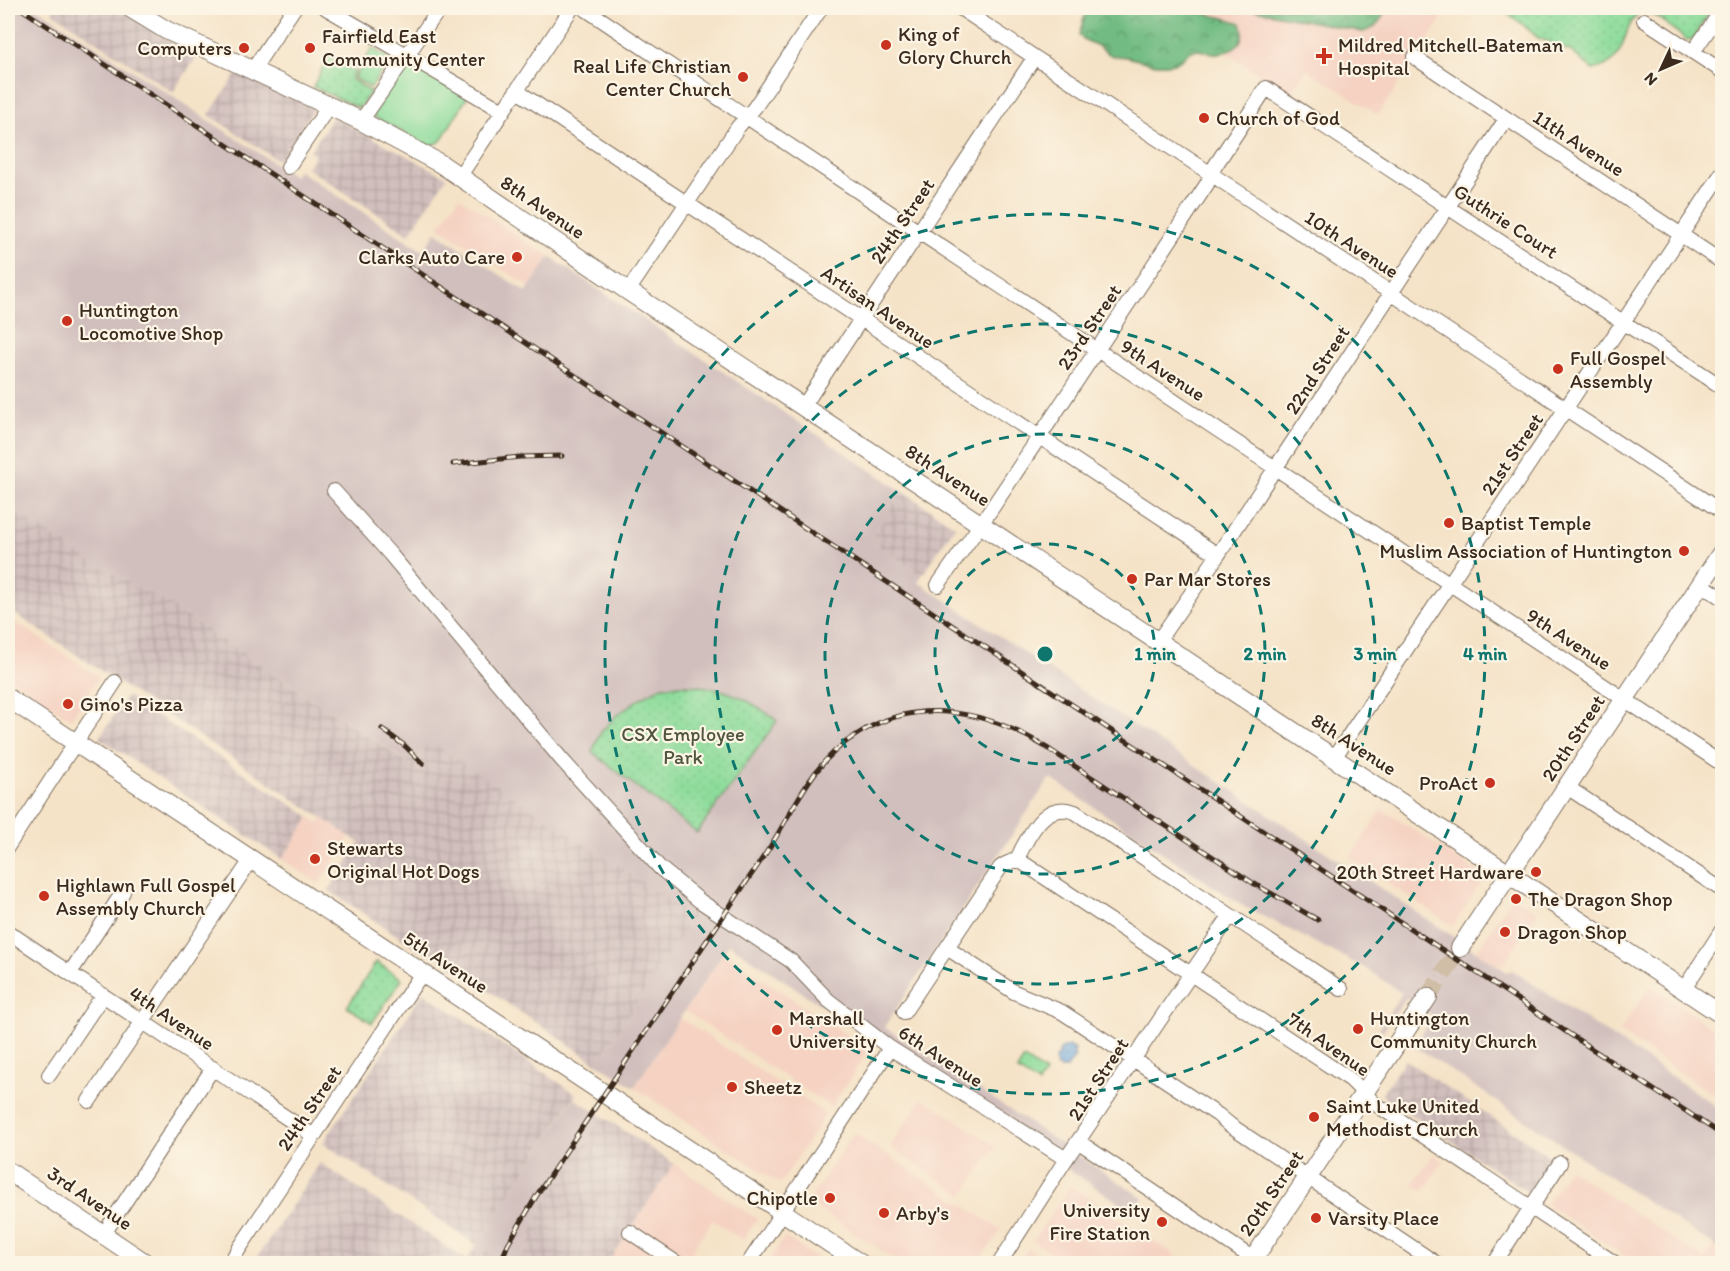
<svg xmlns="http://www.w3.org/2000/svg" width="1730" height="1271" viewBox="0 0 1730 1271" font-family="Itim,sans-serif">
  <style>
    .built { fill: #f5d2c2 }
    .industrial { fill: url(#industrial-grid) }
    .railway { fill: #d1bfbd }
    .forest { fill: url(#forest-crowns); stroke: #567350; stroke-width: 1.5 }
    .park { fill: url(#park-dots); stroke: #64835c; stroke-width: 1.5 }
    .pitch { fill: #8ddc9b; stroke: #64835c; stroke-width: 1.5 }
    .water { fill: url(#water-ripples); stroke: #53687d; stroke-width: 1.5 }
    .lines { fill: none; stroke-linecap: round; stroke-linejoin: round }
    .major-tunnel { stroke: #d0bea6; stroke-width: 18; stroke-dasharray: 18 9; stroke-linecap: butt }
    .minor-casing { stroke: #7c6b5a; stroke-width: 16 }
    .major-casing { stroke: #7c6b5a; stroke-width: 20 }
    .minor { stroke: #fff; stroke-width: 14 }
    .major { stroke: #fff; stroke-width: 18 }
    .rail-casing { stroke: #3b2a1e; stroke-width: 5 }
    .rail { stroke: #fcf5e5; stroke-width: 3; stroke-dasharray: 9; stroke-linecap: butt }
    .ring { fill: none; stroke: #0f766e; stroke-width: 3; stroke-dasharray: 10 8 }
    .poi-dot { fill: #c8321e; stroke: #fcf5e5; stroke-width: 2 }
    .labels { text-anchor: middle; stroke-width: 4.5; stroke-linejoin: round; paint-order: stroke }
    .poi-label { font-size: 20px; fill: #3b2a1e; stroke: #fcf5e5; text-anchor: start }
    .street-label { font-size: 20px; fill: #3b2a1e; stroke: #fcf5e5 }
    .park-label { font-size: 20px; fill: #50563d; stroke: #fcf5e5 }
    .centre { fill: #0f766e; stroke: #fcf5e5; stroke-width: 3 }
    .ring-label { font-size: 18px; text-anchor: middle; font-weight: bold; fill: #0f766e; stroke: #fcf5e5; stroke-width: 4.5; stroke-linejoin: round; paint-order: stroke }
  </style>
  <defs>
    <pattern id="industrial-grid" width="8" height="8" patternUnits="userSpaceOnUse" patternTransform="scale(1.5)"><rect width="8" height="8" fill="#d1bfbd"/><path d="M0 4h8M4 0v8" fill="none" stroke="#b4a4a2"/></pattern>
    <pattern id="forest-crowns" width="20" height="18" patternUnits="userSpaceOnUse" patternTransform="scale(1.5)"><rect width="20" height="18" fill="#72bc83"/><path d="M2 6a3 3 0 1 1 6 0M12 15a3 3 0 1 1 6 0" fill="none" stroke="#5f996b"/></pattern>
    <pattern id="park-dots" width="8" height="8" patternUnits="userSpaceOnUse" patternTransform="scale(1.5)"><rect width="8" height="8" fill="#8ddc9b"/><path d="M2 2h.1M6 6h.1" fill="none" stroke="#7bbd85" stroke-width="1.8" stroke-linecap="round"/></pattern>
    <pattern id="water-ripples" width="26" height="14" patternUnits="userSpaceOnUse" patternTransform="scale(1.5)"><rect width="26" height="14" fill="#6ba6dc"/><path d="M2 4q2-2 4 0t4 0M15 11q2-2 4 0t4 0" fill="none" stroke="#5987b2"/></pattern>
  </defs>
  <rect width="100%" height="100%" fill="#fcf5e5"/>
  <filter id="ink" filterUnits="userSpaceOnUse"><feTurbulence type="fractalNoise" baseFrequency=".0167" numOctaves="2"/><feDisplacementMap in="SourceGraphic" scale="12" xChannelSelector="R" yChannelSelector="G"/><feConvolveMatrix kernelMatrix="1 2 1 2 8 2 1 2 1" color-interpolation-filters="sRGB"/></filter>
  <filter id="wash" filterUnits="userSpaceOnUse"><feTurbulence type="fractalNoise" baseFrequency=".008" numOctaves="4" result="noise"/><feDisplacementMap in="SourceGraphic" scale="24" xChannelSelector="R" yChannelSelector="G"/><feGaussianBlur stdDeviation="1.35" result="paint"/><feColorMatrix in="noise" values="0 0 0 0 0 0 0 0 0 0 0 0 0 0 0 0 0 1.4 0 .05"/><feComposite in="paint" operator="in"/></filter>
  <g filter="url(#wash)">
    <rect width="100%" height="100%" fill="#f5e3c8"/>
    <path class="built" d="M1157 8H1449L1378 115 1307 69 1289 94Z
      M459 197 550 257 530 287 439 227Z
      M8 617 99 677 71 719 8 677Z
      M1382 809 1485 877 1453 926 1350 858Z
      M310 817 318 823 322 818 350 836 319 884 282 859Z
      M1513 896 1538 912 1503 964 1500 962 1497 966 1476 952Z
      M723 953 869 1050 831 1107 685 1011Z
      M1650 986 1722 1034V1100L1619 1032Z
      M680 1018 826 1114 780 1184 634 1087Z
      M922 1098 996 1146 963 1195 890 1147Z
      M854 1133 1001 1230 978 1263H900L808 1202Z
      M1433 1154 1443 1161 1424 1191 1413 1184Z
      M674 1164 757 1219 743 1240 712 1220 692 1251 710 1263H687L632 1227Z
      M1569 1169 1704 1259 1714 1245 1722 1251V1263H1635L1546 1204Z
      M1070 1186 1175 1255 1169 1263H1067L1033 1241Z
      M627 1234 672 1264H608Z
      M785 1237 824 1263H767Z
      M1028 1248 1051 1263H1018Z"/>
    <path class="industrial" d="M55 8H119L176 45 198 55 173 92 52 12Z
      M237 73 314 108 279 161 209 115Z
      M333 117 447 177 409 234 307 168 315 155 310 151Z
      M902 491 955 526 922 575 870 540Z
      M8 506 87 559 166 602 407 762 412 755 417 758 429 740 694 916 597 1063 423 947 420 951 329 890 360 843 8 609Z
      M127 696 310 817 282 859 99 738Z
      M423 992 576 1094 477 1244 494 1256 491 1263 253 1264 320 1163 466 1260 477 1245 323 1143Z
      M1405 1060 1551 1157 1528 1192 1381 1095Z
      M602 1116 674 1164 608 1263 517 1264 523 1255 540 1210Z"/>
    <path class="railway" d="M8 8H37L294 176 298 170 423 251 436 232 526 292 550 257 902 491 870 540 922 575 918 582 1507 972 1512 970 1722 1110V1251L1414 1046 1433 1017 1406 998 1383 1031 1379 1028 1402 993 1365 968 1243 906 1050 778 884 1027 1143 1198 1133 1212 729 944 634 1087 597 1063 694 916 429 741 417 758 412 755 408 762 166 602 87 559 8 506Z
      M574 1098 602 1116 540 1210 523 1256 517 1263H491L494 1256 477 1244Z"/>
    <path class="forest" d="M1087 8C1139 7 1191 6 1241 23 1248 41 1234 51 1218 53 1209 55 1201 47 1191 51 1186 53 1182 61 1177 62 1160 68 1143 61 1127 57 1123 56 1118 57 1113 56 1106 54 1101 46 1094 44 1087 41 1084 41 1079 35Z
      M1244 8H1386C1381 21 1377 28 1363 32Z"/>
    <path class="park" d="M1498 8H1712L1694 38 1687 40 1653 14 1641 12C1618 28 1632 61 1593 70L1572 52 1537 37 1521 23Z
      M329 55 355 72 351 79 371 92 359 108 313 87Z
      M684 685C721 686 748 697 777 721L697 833 592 752 601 732 617 715 639 699 663 686Z
      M376 962 402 979 372 1023 347 1007Z"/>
    <path class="pitch" d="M372 48 390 59 371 88 354 78Z
      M407 62 468 96 440 142 429 146 374 117 373 113Z
      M1024 1059 1045 1073 1038 1084 1017 1070Z"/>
    <path class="water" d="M1068 1046 1075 1050 1073 1055 1075 1056 1067 1068 1061 1069 1056 1066 1055 1059 1061 1049Z"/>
  </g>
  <g filter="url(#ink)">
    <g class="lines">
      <path class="major-tunnel" d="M1428 997 1460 948"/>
      <g class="minor-casing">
        <path id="minor" d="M326 8 503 111
          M584 8 928 238 1722 764
          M960 8 1722 512
          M1644 20 1722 71
          M1693 52 1722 10
          M1414 57 1722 262
          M252 71 294 8
          M517 91 1218 555
          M361 121 440 8
          M288 167 329 106
          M459 177 572 8
          M628 291 738 127 755 107 821 8
          M803 407 1034 58
          M334 491 390 554 562 760 660 868 700 901 791 961 828 1000 890 1048 1066 1159
          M1701 584 1722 598
          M938 585 990 511 1155 263 1207 184 1215 166 1266 88 1722 387
          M1158 641 1218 555 1506 119
          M1334 758 1722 173
          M1567 787 1722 890
          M8 846 115 682
          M1017 859 1351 1080 1374 1103 1616 1264
          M8 932 314 1136
          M947 948 1014 992 1062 1012 1218 1115 1230 1125 1437 1264
          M70 973 123 892
          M1684 989 1722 930
          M904 1012 1000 868C1005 863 1011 863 1016 859 1019 857 1021 850 1023 847 1034 826 1048 802 1075 812L1341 989
          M49 1075 103 995
          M89 1101 251 860
          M1079 1142 1261 1264
          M630 1232 678 1264
          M103 1235 213 1068
          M229 1264 422 973
          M748 1264 890 1048
          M999 1264 1066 1159 1230 916
          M1494 1264 1560 1163"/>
      </g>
      <g class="major-casing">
        <path id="major" d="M130 8 166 30 361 121 441 164 628 291 1722 1015
          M8 698 861 1264
          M1460 948 1722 552
          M8 1171 147 1264
          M1250 1264 1428 997"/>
      </g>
      <use href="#minor" class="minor"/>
      <use href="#major" class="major"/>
      <g class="rail-casing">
        <path id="rail" d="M20 8 1722 1135
          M453 464 520 457 562 456
          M382 729 405 746 423 764
          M500 1264 508 1244 537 1195C612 1082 687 969 764 856 794 812 808 765 856 735 917 696 985 710 1044 746L1253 883 1318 920"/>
      </g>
      <use href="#rail" class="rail"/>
    </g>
  </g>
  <g class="ring">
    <circle cx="1045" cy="654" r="110"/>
    <circle cx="1045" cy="654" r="220"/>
    <circle cx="1045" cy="654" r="330"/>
    <circle cx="1045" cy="654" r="440"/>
  </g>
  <g class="poi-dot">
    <circle cx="886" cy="45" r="6"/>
    <circle cx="244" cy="48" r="6"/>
    <circle cx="310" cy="48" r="6"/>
    <path d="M1321 47h6v6h6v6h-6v6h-6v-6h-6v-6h6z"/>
    <circle cx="743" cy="77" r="6"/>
    <circle cx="1204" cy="118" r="6"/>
    <circle cx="517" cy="257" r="6"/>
    <circle cx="67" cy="321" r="6"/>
    <circle cx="1558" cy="369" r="6"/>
    <circle cx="1449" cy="523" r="6"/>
    <circle cx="1684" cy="551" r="6"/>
    <circle cx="1132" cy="579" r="6"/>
    <circle cx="68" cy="704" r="6"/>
    <circle cx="1490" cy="783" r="6"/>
    <circle cx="315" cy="859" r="6"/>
    <circle cx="1536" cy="872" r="6"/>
    <circle cx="44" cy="896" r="6"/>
    <circle cx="1516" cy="899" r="6"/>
    <circle cx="1505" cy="932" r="6"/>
    <circle cx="1358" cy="1029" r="6"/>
    <circle cx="777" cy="1030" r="6"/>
    <circle cx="732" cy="1087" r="6"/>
    <circle cx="1314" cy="1117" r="6"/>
    <circle cx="830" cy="1198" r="6"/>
    <circle cx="884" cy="1213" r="6"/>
    <circle cx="1316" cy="1218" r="6"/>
    <circle cx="1162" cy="1222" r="6"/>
  </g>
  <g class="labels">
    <g class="poi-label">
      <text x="898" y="41">King of<tspan x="898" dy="23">Glory Church</tspan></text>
      <text x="322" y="43">Fairfield East<tspan x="322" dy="23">Community Center</tspan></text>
      <text x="1338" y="52">Mildred Mitchell-Bateman<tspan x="1338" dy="23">Hospital</tspan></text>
      <text x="232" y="55" text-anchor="end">Computers</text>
      <text x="731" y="73" text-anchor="end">Real Life Christian<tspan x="731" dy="23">Center Church</tspan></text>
      <text x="1216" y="125">Church of God</text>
      <text x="505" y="264" text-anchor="end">Clarks Auto Care</text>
      <text x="79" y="317">Huntington<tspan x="79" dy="23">Locomotive Shop</tspan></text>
      <text x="1570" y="365">Full Gospel<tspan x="1570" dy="23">Assembly</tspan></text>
      <text x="1461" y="530">Baptist Temple</text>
      <text x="1672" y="558" text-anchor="end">Muslim Association of Huntington</text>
      <text x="1144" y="586">Par Mar Stores</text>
      <text x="80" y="711">Gino's Pizza</text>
      <text x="1478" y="790" text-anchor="end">ProAct</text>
      <text x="327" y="855">Stewarts<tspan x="327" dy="23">Original Hot Dogs</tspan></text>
      <text x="1524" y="879" text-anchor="end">20th Street Hardware</text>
      <text x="56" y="892">Highlawn Full Gospel<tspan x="56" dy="23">Assembly Church</tspan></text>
      <text x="1528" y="906">The Dragon Shop</text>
      <text x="1517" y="939">Dragon Shop</text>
      <text x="789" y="1025">Marshall<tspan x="789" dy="23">University</tspan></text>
      <text x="1370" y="1025">Huntington<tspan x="1370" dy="23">Community Church</tspan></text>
      <text x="744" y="1094">Sheetz</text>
      <text x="1326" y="1113">Saint Luke United<tspan x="1326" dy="23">Methodist Church</tspan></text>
      <text x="818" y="1205" text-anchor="end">Chipotle</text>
      <text x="1150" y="1217" text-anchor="end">University<tspan x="1150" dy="23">Fire Station</tspan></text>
      <text x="896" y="1220">Arby's</text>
      <text x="1328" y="1225">Varsity Place</text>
    </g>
    <g class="street-label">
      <text transform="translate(1579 143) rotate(33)" y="7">11th Avenue</text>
      <text transform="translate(543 207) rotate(34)" y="7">8th Avenue</text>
      <text transform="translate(902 221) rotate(-56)" y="7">24th Street</text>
      <text transform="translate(1506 221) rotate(33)" y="7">Guthrie Court</text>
      <text transform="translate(1352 244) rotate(33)" y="7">10th Avenue</text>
      <text transform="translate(878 307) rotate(34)" y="7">Artisan Avenue</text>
      <text transform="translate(1089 327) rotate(-56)" y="7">23rd Street</text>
      <text transform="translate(1163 370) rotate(33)" y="7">9th Avenue</text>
      <text transform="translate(1317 370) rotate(-57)" y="7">22nd Street</text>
      <text transform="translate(1512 454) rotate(-56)" y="7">21st Street</text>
      <text transform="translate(948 475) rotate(33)" y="7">8th Avenue</text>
      <text transform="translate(1569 639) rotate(33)" y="7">9th Avenue</text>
      <text transform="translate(1573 738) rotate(-57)" y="7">20th Street</text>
      <text transform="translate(1354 744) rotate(33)" y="7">8th Avenue</text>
      <text transform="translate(446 962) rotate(33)" y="7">5th Avenue</text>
      <text transform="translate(172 1018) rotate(34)" y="7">4th Avenue</text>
      <text transform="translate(1329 1044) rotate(35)" y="7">7th Avenue</text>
      <text transform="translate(941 1056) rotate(33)" y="7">6th Avenue</text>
      <text transform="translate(1098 1079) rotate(-57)" y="7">21st Street</text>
      <text transform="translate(309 1108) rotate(-56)" y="7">24th Street</text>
      <text transform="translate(1271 1193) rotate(-56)" y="7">20th Street</text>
      <text transform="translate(90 1198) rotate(34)" y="7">3rd Avenue</text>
    </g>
    <g class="park-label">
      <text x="683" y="741">CSX Employee<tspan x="683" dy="23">Park</tspan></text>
    </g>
  </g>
  <circle cx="1045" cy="654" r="9" class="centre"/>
  <g class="ring-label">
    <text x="1155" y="660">1 min</text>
    <text x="1265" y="660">2 min</text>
    <text x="1375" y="660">3 min</text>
    <text x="1485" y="660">4 min</text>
  </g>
  <rect width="1730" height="1271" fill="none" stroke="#fcf5e5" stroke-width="30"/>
  <g transform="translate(1661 69) rotate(226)" stroke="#fcf5e5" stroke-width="4.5" paint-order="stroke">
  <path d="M0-4.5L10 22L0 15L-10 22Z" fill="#3b2a1e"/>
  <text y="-9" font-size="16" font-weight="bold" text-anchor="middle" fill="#3b2a1e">N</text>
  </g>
</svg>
